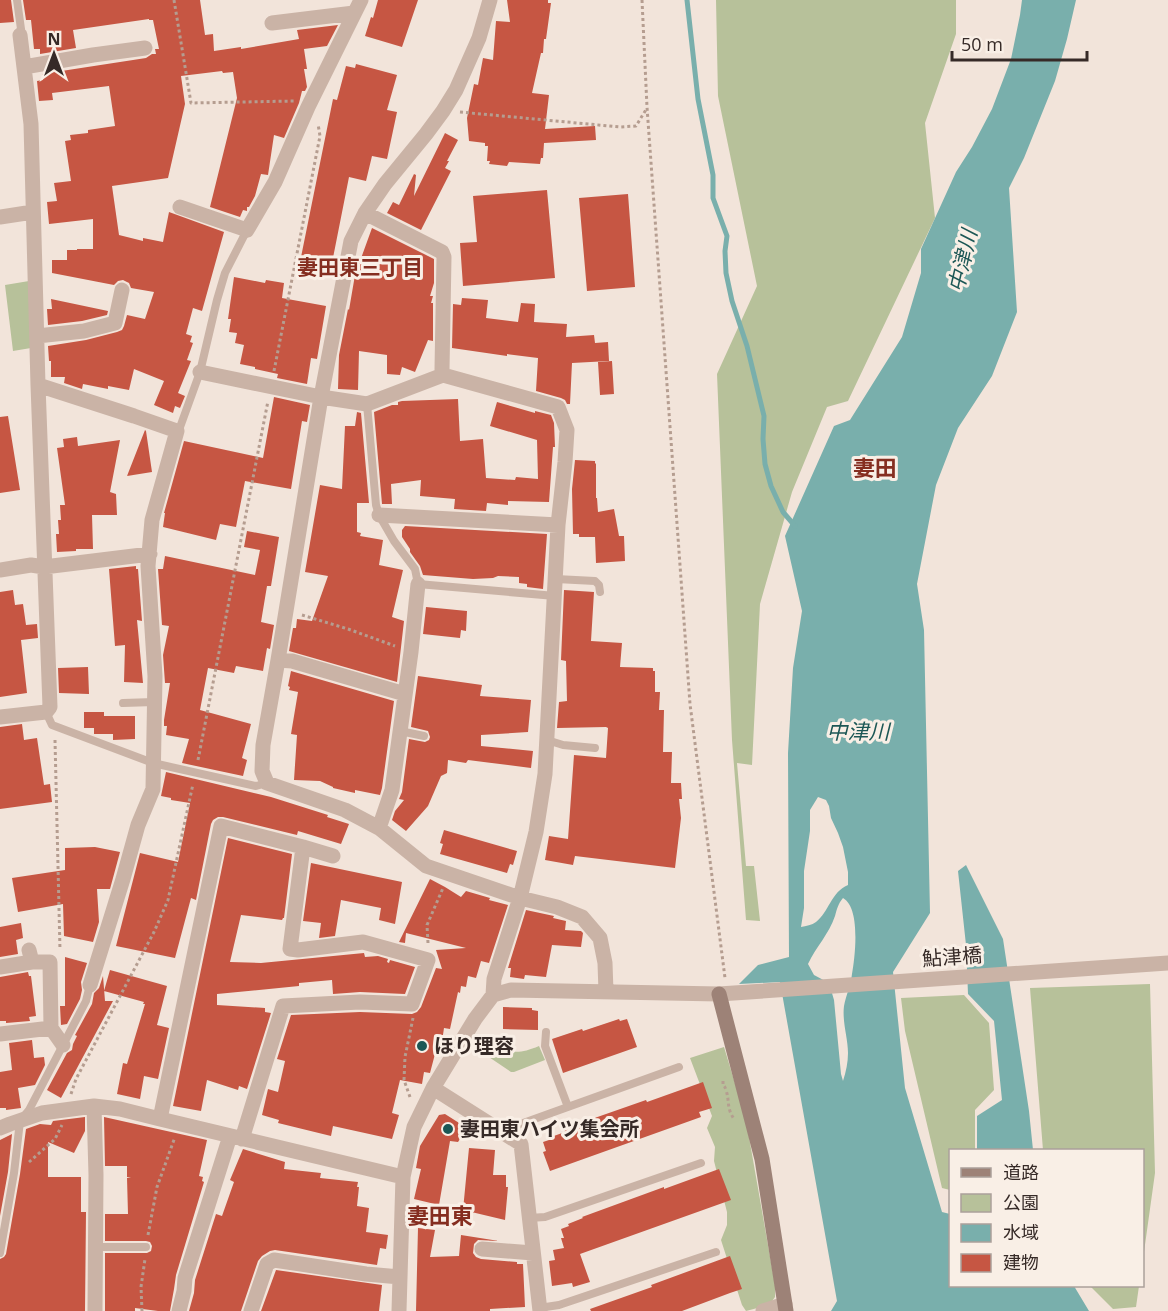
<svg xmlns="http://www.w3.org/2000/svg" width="1168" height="1311" viewBox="0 0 1168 1311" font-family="'Open Sans','Noto Sans JP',sans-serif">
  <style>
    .green { fill: #b7c19a }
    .water { fill: #79afac; fill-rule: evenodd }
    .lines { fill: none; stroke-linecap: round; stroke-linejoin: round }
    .stream { stroke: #79afac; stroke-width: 5 }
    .building { fill: #c65643 }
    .path { stroke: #b59d90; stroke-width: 3; stroke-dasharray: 3 3; stroke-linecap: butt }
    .lane { stroke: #cab3a6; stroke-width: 8 }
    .street { stroke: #cab3a6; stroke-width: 15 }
    .secondary { stroke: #9d8277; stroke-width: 15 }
    .poi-dot { fill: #1c5755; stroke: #f9efe6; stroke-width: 2 }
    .labels { text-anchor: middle; stroke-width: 6; stroke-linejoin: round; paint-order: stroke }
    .street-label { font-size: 20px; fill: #362a27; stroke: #f9efe6 }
    .poi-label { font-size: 20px; font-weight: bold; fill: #362a27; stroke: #f9efe6; text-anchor: start }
    .water-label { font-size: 21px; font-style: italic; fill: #1c5755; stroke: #f9efe6 }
    .neighbourhood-label { font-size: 21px; font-weight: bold; fill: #852e20; stroke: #f9efe6 }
    .quarter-label { font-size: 22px; font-weight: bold; fill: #852e20; stroke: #f9efe6 }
  </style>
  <rect width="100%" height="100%" fill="#f2e4da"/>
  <path class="green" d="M716 0H956V34L925 123 935 218 848 401 827 407 792 492 760 604 752 765 737 763 746 866H754L760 921 746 920 732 740 717 374 757 286 718 96Z
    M29 281 31 348 13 351 5 285Z
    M1150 984 1155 1173 1143 1259 1142 1150H1043L1030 988Z
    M964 995 989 1023 994 1090 975 1110V1150H950V1190L942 1188 905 1031 901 998Z
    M482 1035C505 1050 511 1058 539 1046L545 1060 514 1072H511L474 1047Z
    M724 1047 746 1120 775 1285V1297L769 1305 746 1311 742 1305 721 1240 727 1225V1212L714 1161 715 1147 707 1128 712 1116 690 1058Z
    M1090 1286H1139L1136 1307 1113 1309Z"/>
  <path class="water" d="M1022 0H1076L1067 39 1055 81 1024 158 1009 188 1017 312 992 376 958 428 936 485 917 584 924 630 930 913 893 972 905 1088 942 1212 950 1214V1286H1074L1089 1311H831L837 1301 780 982 739 984 758 965 789 957 788 753 793 668 802 611 785 536 834 426 850 420 902 337 921 273V249L956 172 972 147 992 109 1011 59 1020 15ZM818 797 826 800 829 806 831 818 838 833 843 847 848 872V885C831 892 829 912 816 922 812 925 806 926 801 927L804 908V871L810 831V810ZM843 898C861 908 855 957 852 974 851 985 846 995 844 1006 842 1022 848 1038 848 1053 848 1062 846 1072 843 1081L841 1074 834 1000 829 983 814 975 808 964C816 947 829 934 835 916 837 909 838 904 843 898Z
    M966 865 1003 939 1029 1111 1033 1150H977V1116L1002 1100 994 1021 968 994 966 945 958 871Z"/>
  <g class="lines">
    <path class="stream" d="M687 0 698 99 713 175V198L727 236 725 251 726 273 732 301 747 346 764 416 763 439 765 464 771 486 783 512 795 526"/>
  </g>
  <path class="building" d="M0 0H11L14 22 0 23Z
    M23 0H200L205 35 213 34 214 51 241 47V49L299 39 297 30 338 25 327 46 304 49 307 69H304L307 87 305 91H302L299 103 284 138 274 135 268 175 261 174 255 196 249 207H247V211L243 210 240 217 210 207 237 98 233 72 223 73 222 71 181 76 185 104 168 178 112 186 119 235 143 241V238L163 242 169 212 224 232 202 311 193 308 186 334 192 336 190 342 193 343 187 360 191 361 178 393 185 396 180 408 175 406 173 413 154 405 164 381 134 369 129 390 108 386V389L83 384 82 389 64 383 65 377H51V361H49L48 346 86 340 117 332 122 330 124 326 127 315 145 319 154 292 131 288 129 283 123 280 118 281 114 285 52 273V260H67V250H77V249H93V219L49 224 47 202 57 201 54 183 71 181 65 141 71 140 70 135 88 133V130L115 126 109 86 52 93 53 100 39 101 37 81 43 80 42 74 146 58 152 54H156L155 49H159L153 20H149V19L73 30 76 48 40 54V49H34L31 20H26Z
    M378 0H418L402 47 365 36 371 17 373 18Z
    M507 0H548V3H551L546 39H544L543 53H541L532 93 549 95 545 129 595 126 596 140 544 143 543 158H541L540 164 509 162 507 166 489 164 490 161H487L488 146H485V143L469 141 467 118 474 84 478 85 483 58 493 60 496 21 510 22Z
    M356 64 397 75 387 110 397 112 387 159 372 156 366 181 349 177 330 273 299 267 333 99 337 100 346 66 355 68Z
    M445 133 458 140 447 161H449L445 168 451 171 421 230 387 213 393 202 399 205 414 174 416 175 414 196Z
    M547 190 555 278 463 286 460 243 477 242 473 196Z
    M628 194 635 287 587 291 579 198Z
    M372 228 434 259V283L430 296H433L431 303H433V341L428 340 415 372 402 367 400 375 387 374V355L359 351 358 390 338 389 339 355 348 309 349 310 355 275Z
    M234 277 265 283 266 280 284 283 282 298 326 306 317 359 311 358 307 384 277 378 278 374 255 369V367L240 364 244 345 235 343 237 333 229 332 231 319H228Z
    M462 298 488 300 486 318 518 322 521 303 535 304 534 322 567 324 566 337 594 335 595 343 608 342 609 361 572 363 570 404H567L565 400 561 398 536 391 538 358 507 354V356L452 348 453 304 461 305Z
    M51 299 108 311 107 315 82 321 48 325 47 309H52Z
    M612 361 614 394 600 395 598 362Z
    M274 397 310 405 307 422 302 421 291 489 245 481 236 527 220 524 216 540 163 527 165 513H164L184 441 263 458Z
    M458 399 460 441 483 439 486 478 515 480 516 477 538 479 537 440 490 426 497 402 535 413V411L551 415 554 423 555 447H553L549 502 508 501V505L487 503 486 511 454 509 455 499 420 496 421 480 391 484 392 504H382L374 412 392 405H398V402L402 401Z
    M357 412 361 413 369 503H357V532L361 533 360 536 383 540 379 565 403 570 392 617 404 621 397 682 289 651 293 628H296L297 619 312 621 328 576 305 572 320 485 342 489 345 426H355Z
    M8 416 20 490 0 493V417Z
    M145 430 146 431 152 472 127 476Z
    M77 437 78 446 120 440 110 492 116 494 117 515H92L93 549H76V551L57 552 56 534H59L58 520H61L60 505H65L57 448 64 447 63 439Z
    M575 460 595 461V464L596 463V498H597L598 512 614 509 619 536H624L625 561 596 563 595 537H579V534H573L572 489Z
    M405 526 547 534 543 589 527 587V584L519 583V577L498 576 493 578 473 579 423 575 420 566 410 552V549L402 537V530Z
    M247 531 279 537 271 586H267L261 622 274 625 270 649 267 648 263 671 236 666 234 673 208 668 200 710 251 724 242 758 247 760 243 776 182 763 189 739 166 735 167 726H164V720L170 683H165L163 655 169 626 162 625 158 569H163L165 556 255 575 260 550 244 547Z
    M136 566V569H138L142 621 137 620 143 683 124 682 125 645 115 646 109 569Z
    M13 590 15 605 23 604 26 625 37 624 38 638 21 640 27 693 0 697V592Z
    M564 590 594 592 591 641 622 643 620 667 653 668V671H655V692H660L659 710H664L663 752H672L671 783H681L682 799H679L681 818 675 868 575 856 573 865 545 860 549 836 568 839 574 755 606 758 608 728 606 727 557 728 559 702 567 701 566 661 561 660Z
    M426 607 467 611 466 631 461 630 460 638 423 634Z
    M88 667 89 694 59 693 58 668Z
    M291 671 394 701 382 788 380 795 355 790V793L333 788V787L320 781 294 780 297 735 291 734 298 692 289 690 290 687 288 686Z
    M418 676 482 685 480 696 531 700 528 732 481 735V746L533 751 531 768 468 760 466 763 448 760 447 773 441 776 428 806 406 831 392 820 395 811 404 800 399 799 402 792 409 739 425 742 429 740 430 737 428 731 411 727Z
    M84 712H104V716H135V739L113 740V734H94V728H84Z
    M22 724 24 740 37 738 44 785 50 784 52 802 0 809V727Z
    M166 772 271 797 328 815 327 817 349 824 341 844 298 831 297 835 223 817H218L213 820 211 824 196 900 191 898 175 958 116 946 140 853 178 862 190 803 171 800V798L161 796Z
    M444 830 517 851 513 865 510 864 507 873 440 854 443 844 440 843Z
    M228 838 292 854 284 918H283L282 920 241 915 230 962 261 963 364 953 365 957 378 956 388 959 387 962 389 963 390 960 415 967 405 994 360 992 333 994 332 980 299 983V986L217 994V1005L265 1008V1012L271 1013 247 1089 239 1086 238 1090 207 1080 201 1111 173 1106Z
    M95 847 120 852 110 889H97L99 922 93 942 64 936 63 904 18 912 12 878 65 870V848Z
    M311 863 402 882 395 924 379 920 381 908 341 900 335 936 319 938 321 923 303 921Z
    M430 879 445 887 461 897 466 891 490 898 489 900 508 905 489 963 481 961 476 978 468 976 466 987 461 986 460 993 458 992 450 1029 444 1028 440 1055 435 1054 430 1073 424 1072 422 1084 400 1080 392 1113 399 1115 392 1139 333 1126 331 1136 278 1123 279 1120 262 1115 268 1089 278 1092 285 1061 277 1059 291 1015 360 1012 412 1014 417 1012 421 1007 436 968 442 969 436 950 466 948 406 933 405 943 399 942Z
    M526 910 554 916 553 918 566 921 565 930 581 931 583 933 581 947 552 945 546 977 525 975 524 979 510 977 511 968H508Z
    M21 923 23 938 16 940 18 954 0 957V927Z
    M65 957 87 963 81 982 82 990 80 999 67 1024 61 1025 60 1006H65Z
    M110 970 167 986 157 1025 169 1028 158 1079 144 1076 140 1099 117 1094 123 1063 127 1064 145 1004H143L144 1002 104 991Z
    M28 972 29 976H31L36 1016 29 1017 30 1021 6 1023V1021H0V977Z
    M103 976 105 1001H113L61 1098 47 1090 67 1053 72 1050 73 1044 77 1036 75 1035 92 1004 94 993 99 988Z
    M503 1007 532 1008V1010L538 1011V1030L503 1029Z
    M619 1019 620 1021 627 1019 637 1047 563 1073 552 1039 582 1029 583 1031Z
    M32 1040 34 1058 44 1057 45 1065 35 1085 18 1088 21 1108 6 1110V1108H0V1072L12 1070 9 1043Z
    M703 1082 712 1108 699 1112 701 1117 550 1171 543 1152 546 1151 543 1142 552 1139 551 1137 565 1132 564 1129 587 1122 586 1121 646 1100 647 1102Z
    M445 1114 467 1128 458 1142 450 1141 439 1205 414 1199 421 1169 416 1168 420 1146 439 1115Z
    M85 1117V1131L74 1153 48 1142V1177H81V1212H86L85 1311H0V1259L4 1257 6 1254 20 1174 26 1129 40 1124 51 1125 53 1121Z
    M104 1117 207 1140 199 1176 203 1177 202 1181 204 1182 176 1275 174 1289 170 1311H158L135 1308V1311H105V1253H147L151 1251 152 1246 150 1242 146 1241H105V1214H128L127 1178H131L127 1177V1166H105Z
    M12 1134 8 1172 0 1216V1140Z
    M469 1148 495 1150 493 1175H506V1187H508L505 1220 463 1210Z
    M243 1149 285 1162 284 1169 321 1173 320 1178 358 1182 357 1187H359L357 1206 369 1208 366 1232 388 1235 386 1249 380 1248 377 1265 275 1250 270 1251 262 1256 258 1261 241 1311H189L194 1293 195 1280 216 1214 222 1216 234 1182 230 1180Z
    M719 1169 731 1200 580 1254 590 1282 573 1287 572 1283 552 1286 549 1261 555 1260 553 1250 564 1248 561 1238H564L561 1229 569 1226 568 1224 583 1218 582 1217 664 1187V1189Z
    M418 1228 435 1230 430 1257 459 1256 461 1235 499 1241 478 1240 474 1244 473 1253 476 1257 481 1259 517 1262V1264H523L525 1307 490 1309V1311H416Z
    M730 1256 742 1289 730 1293 682 1311H591L590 1309 652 1287 651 1285Z
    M276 1270 382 1285 379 1311H261Z"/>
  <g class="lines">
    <path class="path" d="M174 0 191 103 295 101
      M642 0 647 107 690 704 725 978
      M460 112 620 127 636 126 647 108
      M274 371 320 136 318 124
      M302 615 348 629 395 646
      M55 740 60 950
      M198 760 268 401
      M428 943 427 925 443 888
      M723 1081C723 1091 723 1081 726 1090 730 1102 726 1107 734 1119
      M71 1094 76 1079 154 932 168 900 193 784
      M410 1097 404 1080 405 1057 413 1018
      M29 1162 55 1139 62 1125
      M148 1235 157 1187 175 1137
      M142 1311 141 1287 145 1259"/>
    <path class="lane" d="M17 0 21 29 20 35
      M367 404 376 505 379 515 394 541 415 569 418 584 555 596
      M177 431 179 430 200 372 217 300 225 273 247 230
      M556 579 595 581 599 585 600 592
      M123 703 154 702
      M46 712 52 725 153 763 256 786 267 783
      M400 731 424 736
      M547 740 563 745 595 748
      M546 1032 545 1046 568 1107
      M501 1131 679 1067
      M529 1218 545 1217 701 1163
      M95 1247H146
      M0 1253 14 1173 20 1121 29 1110 86 1001 90 985
      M539 1308 559 1305 716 1252"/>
    <path class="street" d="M490 0 479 38 456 90 443 111 426 134 385 184 365 213 351 241 321 397 278 660 263 745 262 771 267 783 345 810 379 828 426 866 520 898 557 907 582 917 600 938 605 963 606 992
      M272 23 354 13
      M24 67 93 55 145 48
      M180 207 247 230 275 182 308 107 361 0
      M365 213 442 252 444 257 442 369 443 375 558 407 567 430 565 462 558 525 545 774 536 832 520 898 494 979 493 995
      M0 217 33 212
      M37 336 84 331 115 323 122 290
      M200 372 321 397 367 404 443 375
      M38 385 134 416 177 431 152 520 148 566 155 676 153 789 138 825 123 879 90 985
      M379 515 558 525
      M0 570 31 565 44 567 150 554
      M278 660 292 661 405 694
      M0 717 46 712 50 707 38 385 31 124 20 35
      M379 828 392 790 411 652 418 584
      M303 847 333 856
      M29 950 32 962H50L51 1028
      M0 967 32 962
      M0 1034 51 1028 63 1045
      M433 1088 521 1144 540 1311
      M94 1106 96 1175 95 1311
      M160 1119 221 826 303 847 290 949 298 950 363 942 428 960 412 1004 360 1002 283 1006 242 1139
      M0 1128 10 1124 42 1113 94 1106 120 1109 160 1119 403 1177
      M482 1249 533 1253
      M179 1311 184 1291 185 1278 230 1136
      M251 1311 267 1264 274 1260 366 1274 400 1277
      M399 1311 403 1177 414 1127 433 1088 475 1019 493 995 511 990 719 994 1168 963
      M763 1311 785 1304"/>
    <path class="secondary" d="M719 994 762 1159 786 1311"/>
  </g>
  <g class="poi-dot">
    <circle cx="422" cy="1046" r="6"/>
    <circle cx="448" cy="1129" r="6"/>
  </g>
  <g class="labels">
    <g class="street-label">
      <text transform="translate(952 957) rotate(-4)" y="7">鮎津橋</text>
    </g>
    <g class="poi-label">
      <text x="434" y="1053">ほり理容</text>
      <text x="460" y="1136">妻田東ハイツ集会所</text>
    </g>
    <g class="water-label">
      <text transform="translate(963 261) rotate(-77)" y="7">中津川</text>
      <text x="858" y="739">中津川</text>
    </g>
    <g class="neighbourhood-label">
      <text x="360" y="275">妻田東三丁目</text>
    </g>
    <g class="quarter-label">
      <text x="875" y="476">妻田</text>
      <text x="440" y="1224">妻田東</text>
    </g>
  </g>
  <rect x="949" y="1149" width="195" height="138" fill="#f9efe6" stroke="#aba09a" stroke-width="1.5"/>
  <rect x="961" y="1168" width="30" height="9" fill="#9d8277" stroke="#aba09a" stroke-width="1.5"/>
  <text x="1003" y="1179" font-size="18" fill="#362a27">道路</text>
  <rect x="961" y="1194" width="30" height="18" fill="#b7c19a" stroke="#aba09a" stroke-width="1.5"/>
  <text x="1003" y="1209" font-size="18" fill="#362a27">公園</text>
  <rect x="961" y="1224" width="30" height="18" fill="#79afac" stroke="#aba09a" stroke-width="1.5"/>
  <text x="1003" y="1239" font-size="18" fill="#362a27">水域</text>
  <rect x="961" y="1254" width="30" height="18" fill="#c65643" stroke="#aba09a" stroke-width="1.5"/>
  <text x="1003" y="1269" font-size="18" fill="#362a27">建物</text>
  <g transform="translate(54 54)" stroke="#f9efe6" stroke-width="4.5" paint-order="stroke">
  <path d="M0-4.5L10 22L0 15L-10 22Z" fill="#362a27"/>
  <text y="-9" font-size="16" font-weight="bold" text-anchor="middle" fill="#362a27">N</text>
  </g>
  <path d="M952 51v9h135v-9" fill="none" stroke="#362a27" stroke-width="3"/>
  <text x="961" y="51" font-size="18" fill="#362a27" stroke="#f9efe6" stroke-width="4.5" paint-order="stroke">50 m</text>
</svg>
